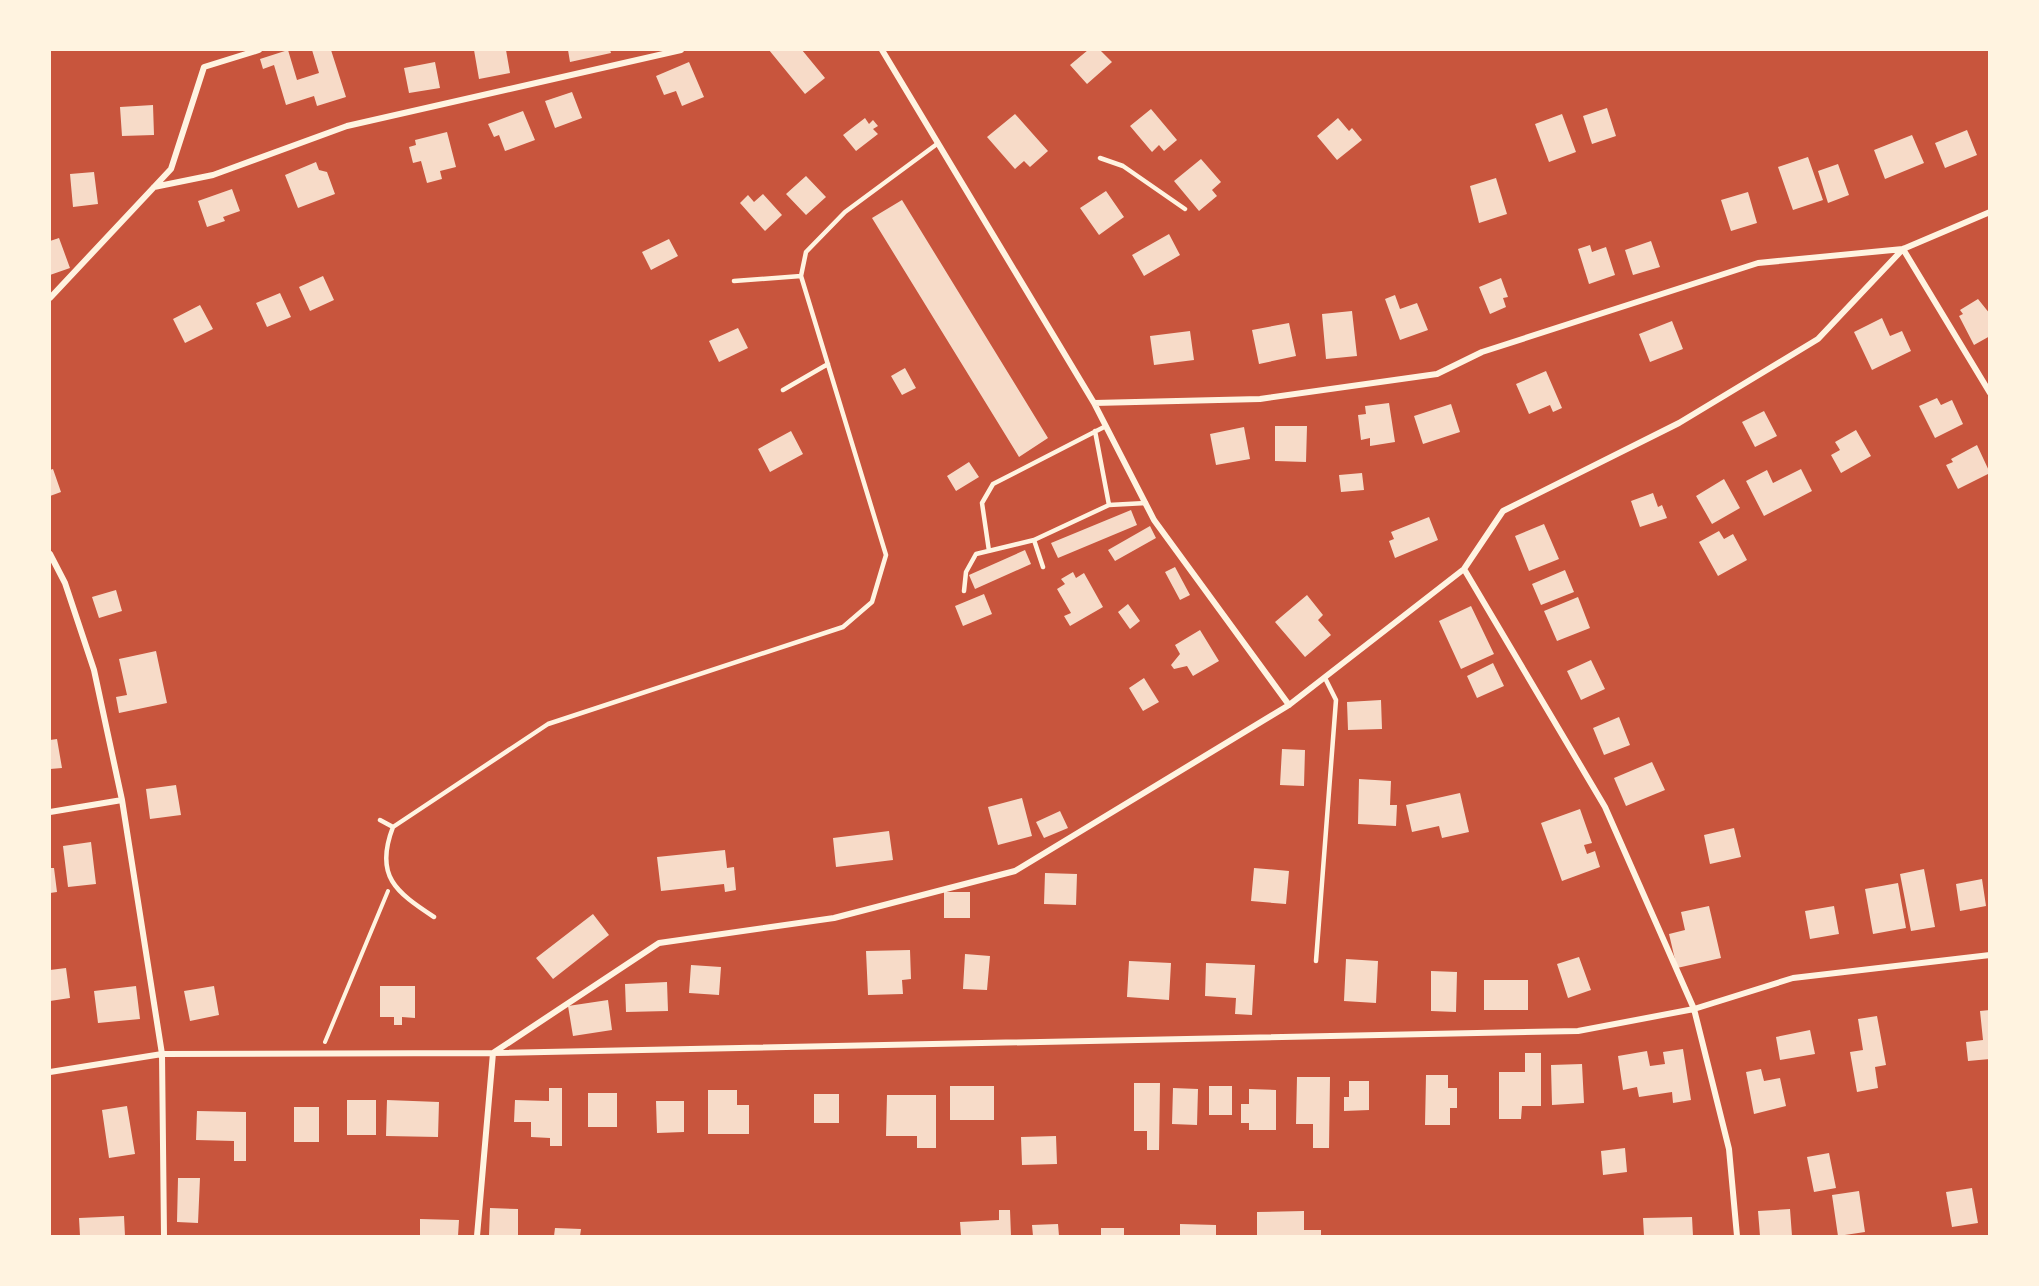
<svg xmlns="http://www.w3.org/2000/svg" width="2039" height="1286" viewBox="0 0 2039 1286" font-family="'Open Sans',sans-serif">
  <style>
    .building { fill: #f7dbc8 }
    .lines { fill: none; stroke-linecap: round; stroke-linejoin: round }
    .path { stroke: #fff3e0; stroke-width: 4 }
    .service { stroke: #fff3e0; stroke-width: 4.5 }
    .minor { stroke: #fff3e0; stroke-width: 6 }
  </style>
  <rect width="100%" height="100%" fill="#c8553d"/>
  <path class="building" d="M288 50 297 80 319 73 312 50H331L346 97 317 106 314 96 286 105 274 65 263 69 260 59Z
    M474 50H506L510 73 479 79Z
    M568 50H610L611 53 570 62Z
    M769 50H802L825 78 805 94Z
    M1088 50H1100L1112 62 1087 84 1070 65Z
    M435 62 440 88 409 93 404 68Z
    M689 62 704 97 682 106 676 91 664 95 656 76Z
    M572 92 582 118 555 128 545 101Z
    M153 105 154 135 122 136 120 107Z
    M1607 108 1616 136 1592 144 1583 116Z
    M1151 109 1177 140 1164 151 1159 145 1152 152 1130 126Z
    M523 111 535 140 505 151 499 135 494 137 488 124Z
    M1015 114 1048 151 1030 167 1024 161 1015 169 987 137Z
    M1562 114 1576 152 1549 162 1535 124Z
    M865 118 869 124 873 120 878 126 873 129 878 134 856 151 843 135Z
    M1338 118 1349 131 1352 128 1362 140 1337 160 1317 136Z
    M1967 130 1977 155 1945 168 1935 143Z
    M447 132 456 167 440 171 442 179 427 183 421 161 413 163 409 147 416 145 415 140Z
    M1912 135 1924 163 1885 179 1874 150Z
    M1808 157 1823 200 1793 210 1778 167Z
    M1201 159 1221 182 1212 190 1217 196 1199 211 1174 181Z
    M316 162 319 170 327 172 335 194 298 208 285 175Z
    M1838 164 1849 195 1828 203 1818 171Z
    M94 172 98 204 73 207 70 174Z
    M806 176 826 197 806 215 786 194Z
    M1496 178 1507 214 1479 223 1470 186Z
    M232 189 240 211 223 217 225 221 207 227 198 201Z
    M1106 191 1124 217 1099 235 1080 208Z
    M1748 192 1757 223 1731 231 1721 200Z
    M763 194 782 215 765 231 740 203 748 195 754 202Z
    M902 200 1048 438 1019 457 872 218Z
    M1169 234 1180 255 1144 276 1132 255Z
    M59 238 70 268 50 275V241Z
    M669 239 678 256 651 270 642 252Z
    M1651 241 1660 267 1633 275 1625 250Z
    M1590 245 1592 252 1606 247 1615 275 1589 284 1578 249Z
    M323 276 334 300 310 311 299 287Z
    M1501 278 1508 297 1503 298 1506 307 1490 314 1479 287Z
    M280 293 291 317 267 327 256 303Z
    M1395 295 1400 309 1417 303 1428 330 1400 340 1385 299Z
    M1978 299 1990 314V336L1974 345 1959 316 1963 314 1960 310Z
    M200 305 213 329 185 343 173 319Z
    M1352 311 1357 356 1326 359 1322 314Z
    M1882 318 1890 336 1902 331 1911 351 1872 370 1854 332Z
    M1672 321 1683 349 1650 362 1639 334Z
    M1289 323 1296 356 1259 364 1252 330Z
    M738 328 748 348 719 362 709 341Z
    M1190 331 1194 360 1154 365 1150 336Z
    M905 368 916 388 902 395 891 376Z
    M1546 371 1562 408 1553 412 1550 405 1529 414 1516 384Z
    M1937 398 1941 405 1952 400 1963 424 1935 438 1919 406Z
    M1389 403 1395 442 1370 446V438L1361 440 1358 415 1366 414 1365 406Z
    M1451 404 1460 432 1423 444 1414 416Z
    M1764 411 1777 436 1755 447 1742 422Z
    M1275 426H1307L1306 462 1275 461Z
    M1244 427 1250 459 1216 465 1210 434Z
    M1856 430 1871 456 1841 473 1831 455 1840 450 1835 442Z
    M791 431 803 454 770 472 758 449Z
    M1977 445 1990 473 1958 489 1946 465 1953 462 1951 459Z
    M969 462 979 477 956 491 947 476Z
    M53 469 61 492 50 496V470Z
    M1801 469 1812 491 1764 516 1746 481 1767 470 1773 483Z
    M1362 473 1364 490 1341 492 1339 475Z
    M1724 479 1740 508 1712 524 1696 496Z
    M1653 493 1658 507 1662 505 1667 518 1640 527 1631 501Z
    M1131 510 1137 525 1058 558 1051 543Z
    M1429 517 1438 540 1395 558 1389 541 1394 539 1391 532Z
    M1544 524 1559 559 1529 571 1515 536Z
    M1150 526 1156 538 1115 561 1108 550Z
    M1719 531 1724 539 1733 534 1747 560 1718 576 1699 542Z
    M1025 550 1031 564 975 589 969 575Z
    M1175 567 1190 595 1180 600 1165 572Z
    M1565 570 1574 592 1541 605 1532 584Z
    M1073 572 1076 578 1084 573 1103 607 1070 626 1064 616 1071 613 1057 589 1065 584 1061 579Z
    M116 590 122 611 99 618 92 597Z
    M984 594 992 614 963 626 955 606Z
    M1307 595 1323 615 1318 620 1331 635 1305 657 1275 622Z
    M1578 597 1590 628 1557 641 1544 611Z
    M1128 604 1140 621 1130 629 1118 612Z
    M1471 606 1494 654 1461 669 1439 621Z
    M1200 630 1219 661 1193 676 1187 666 1174 669 1171 665 1180 654 1175 645Z
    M156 651 167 703 119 713 116 697 127 695 119 659Z
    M1591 660 1605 689 1581 700 1567 671Z
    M1493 663 1504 686 1477 698 1467 676Z
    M1144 678 1159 702 1143 711 1129 688Z
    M1381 700 1382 729 1348 730 1347 702Z
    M1619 717 1630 745 1604 755 1593 728Z
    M57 739 62 768 50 769V740Z
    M1282 749 1305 750 1304 786 1280 785Z
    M1652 762 1665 790 1626 806 1614 778Z
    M1359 779 1391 781 1390 805H1397L1396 826 1358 824Z
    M176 785 181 815 150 819 146 789Z
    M1460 793 1469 832 1442 838 1439 826 1412 832 1406 805Z
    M1022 798 1032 836 998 845 988 807Z
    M1580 809 1592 843 1584 845 1587 854 1595 851 1600 867 1562 881 1541 823Z
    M1060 811 1068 828 1044 838 1036 822Z
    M1734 828 1741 857 1710 864 1704 835Z
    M889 831 893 860 836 867 833 838Z
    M91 842 96 884 68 887 63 846Z
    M725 850 727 868 734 867 736 890 725 892 724 884 661 891 657 857Z
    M50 868H54L57 892 50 893Z
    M1254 868 1289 871 1286 904 1251 901Z
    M1924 869 1935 927 1911 931 1900 874Z
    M1045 873 1077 874 1076 905 1044 904Z
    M1982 879 1986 906 1960 911 1956 884Z
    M1898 883 1906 928 1873 934 1865 889Z
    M944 892H970V918H944Z
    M1709 906 1721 958 1677 968 1669 934 1685 930 1681 912Z
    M1834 906 1839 934 1810 939 1805 911Z
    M593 914 609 935 553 979 536 958Z
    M910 950 911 979 902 980 903 994 868 995 866 951Z
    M965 954 990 956 987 990 963 989Z
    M1579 957 1591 990 1568 998 1557 964Z
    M1346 959 1378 961 1376 1003 1344 1001Z
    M1129 961 1171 963 1169 1000 1127 997Z
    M1206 963 1255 965 1252 1015 1235 1014 1236 998 1205 996Z
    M691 965 721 967 719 995 689 993Z
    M66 968 70 998 50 1001V970Z
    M1431 971 1457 972 1456 1012 1431 1011Z
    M1484 980H1528V1010H1484Z
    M667 982 668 1011 626 1012 625 984Z
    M136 986 140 1019 98 1023 94 991Z
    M214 986 219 1015 190 1021 184 991Z
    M380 986H415V1018L402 1017V1025H394V1017H380Z
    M608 1000 612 1030 573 1036 568 1006Z
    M1990 1010V1059L1968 1061 1966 1042 1983 1040 1980 1011Z
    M1877 1016 1886 1065 1875 1067 1878 1088 1857 1092 1850 1052 1863 1050 1858 1019Z
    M1810 1030 1815 1054 1780 1060 1776 1037Z
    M1683 1049 1691 1100 1673 1103 1672 1092 1639 1097 1637 1087 1623 1090 1618 1056 1647 1051 1650 1066 1665 1064 1663 1052Z
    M1525 1053H1541V1106H1522L1521 1119H1499V1072H1525Z
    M1582 1064 1584 1103 1552 1105 1551 1065Z
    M1761 1069 1764 1081 1780 1078 1786 1106 1754 1114 1746 1072Z
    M1426 1075H1448V1088H1457V1108H1450V1125H1425Z
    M1297 1077H1330L1329 1148H1313V1124H1296Z
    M1349 1081H1369V1110L1344 1111V1097H1349Z
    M1134 1083H1160L1159 1150H1147V1131H1134Z
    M950 1086H994V1120H950Z
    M1209 1086H1232V1115H1209Z
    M549 1088H562V1146H550V1138L531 1137V1122H514L515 1100 549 1101Z
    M1173 1088 1198 1089 1197 1125 1172 1124Z
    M1249 1089 1276 1090V1130H1249V1123H1241V1104H1249Z
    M708 1090H737V1105H749V1134H708Z
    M588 1093H617V1127H588Z
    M814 1094H839V1123H814Z
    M887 1095H936V1148H917V1136H886Z
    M347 1100H376V1135H347Z
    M387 1100 439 1102 438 1137 386 1136Z
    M656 1101H684V1132L657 1133Z
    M127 1106 135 1154 109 1158 102 1110Z
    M294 1107H319V1142H294Z
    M197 1111 246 1112V1161H234V1141L196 1140Z
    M1056 1136 1057 1164 1022 1165 1021 1137Z
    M1625 1148 1627 1172 1603 1175 1601 1151Z
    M1829 1153 1836 1188 1814 1192 1807 1157Z
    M178 1178H200L198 1223 177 1222Z
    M1972 1188 1978 1223 1952 1227 1946 1192Z
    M1859 1191 1865 1232 1838 1236 1832 1195Z
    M490 1208 518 1209V1236H489Z
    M1790 1209 1792 1236H1760L1758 1211Z
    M999 1210H1010L1011 1236H961L960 1222 999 1220Z
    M1304 1211V1230H1321V1236H1257V1212Z
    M124 1216 125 1236H80L79 1218Z
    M1692 1217 1693 1236H1644L1643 1218Z
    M420 1219 459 1220 458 1236H420Z
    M1058 1224 1059 1236H1033L1032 1225Z
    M1180 1224 1216 1225V1236H1180Z
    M555 1228 581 1229 580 1236H554Z
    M1101 1228H1124V1236H1101Z"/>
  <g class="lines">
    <path class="path" d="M325 1042 388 891"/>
    <path class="service" d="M1100 158 1123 166 1185 209
      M734 281 801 276
      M783 390 828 364
      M1095 431 1109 505
      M1034 540 1043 567
      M989 551 982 503 993 484 1106 426
      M964 591 966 572 976 554 1034 540 1109 505 1146 503
      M380 820 393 827 548 724 843 627 872 602 886 555 801 276 806 252 845 212 937 144
      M393 827C374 876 396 892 434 917
      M1316 961 1336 700 1325 678"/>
    <path class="minor" d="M882 50 1094 403 1260 399 1437 374 1482 352 1758 263 1903 249 1990 212
      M154 187 213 175 347 126 681 50
      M50 298 171 169 204 67 259 50
      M1094 403 1154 520 1289 705
      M50 554 65 583 94 670 122 800 162 1054 164 1236
      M1464 569 1605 807 1694 1009 1729 1149 1737 1236
      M50 812 122 800
      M50 1072 162 1054 493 1053 1578 1031 1694 1009 1793 978 1990 955
      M477 1236 493 1053 659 943 834 918 1015 871 1289 705 1464 569 1503 511 1679 423 1818 339 1903 249 1990 393"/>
  </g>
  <rect width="2039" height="1286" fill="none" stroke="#fff3e0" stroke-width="102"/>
</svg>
